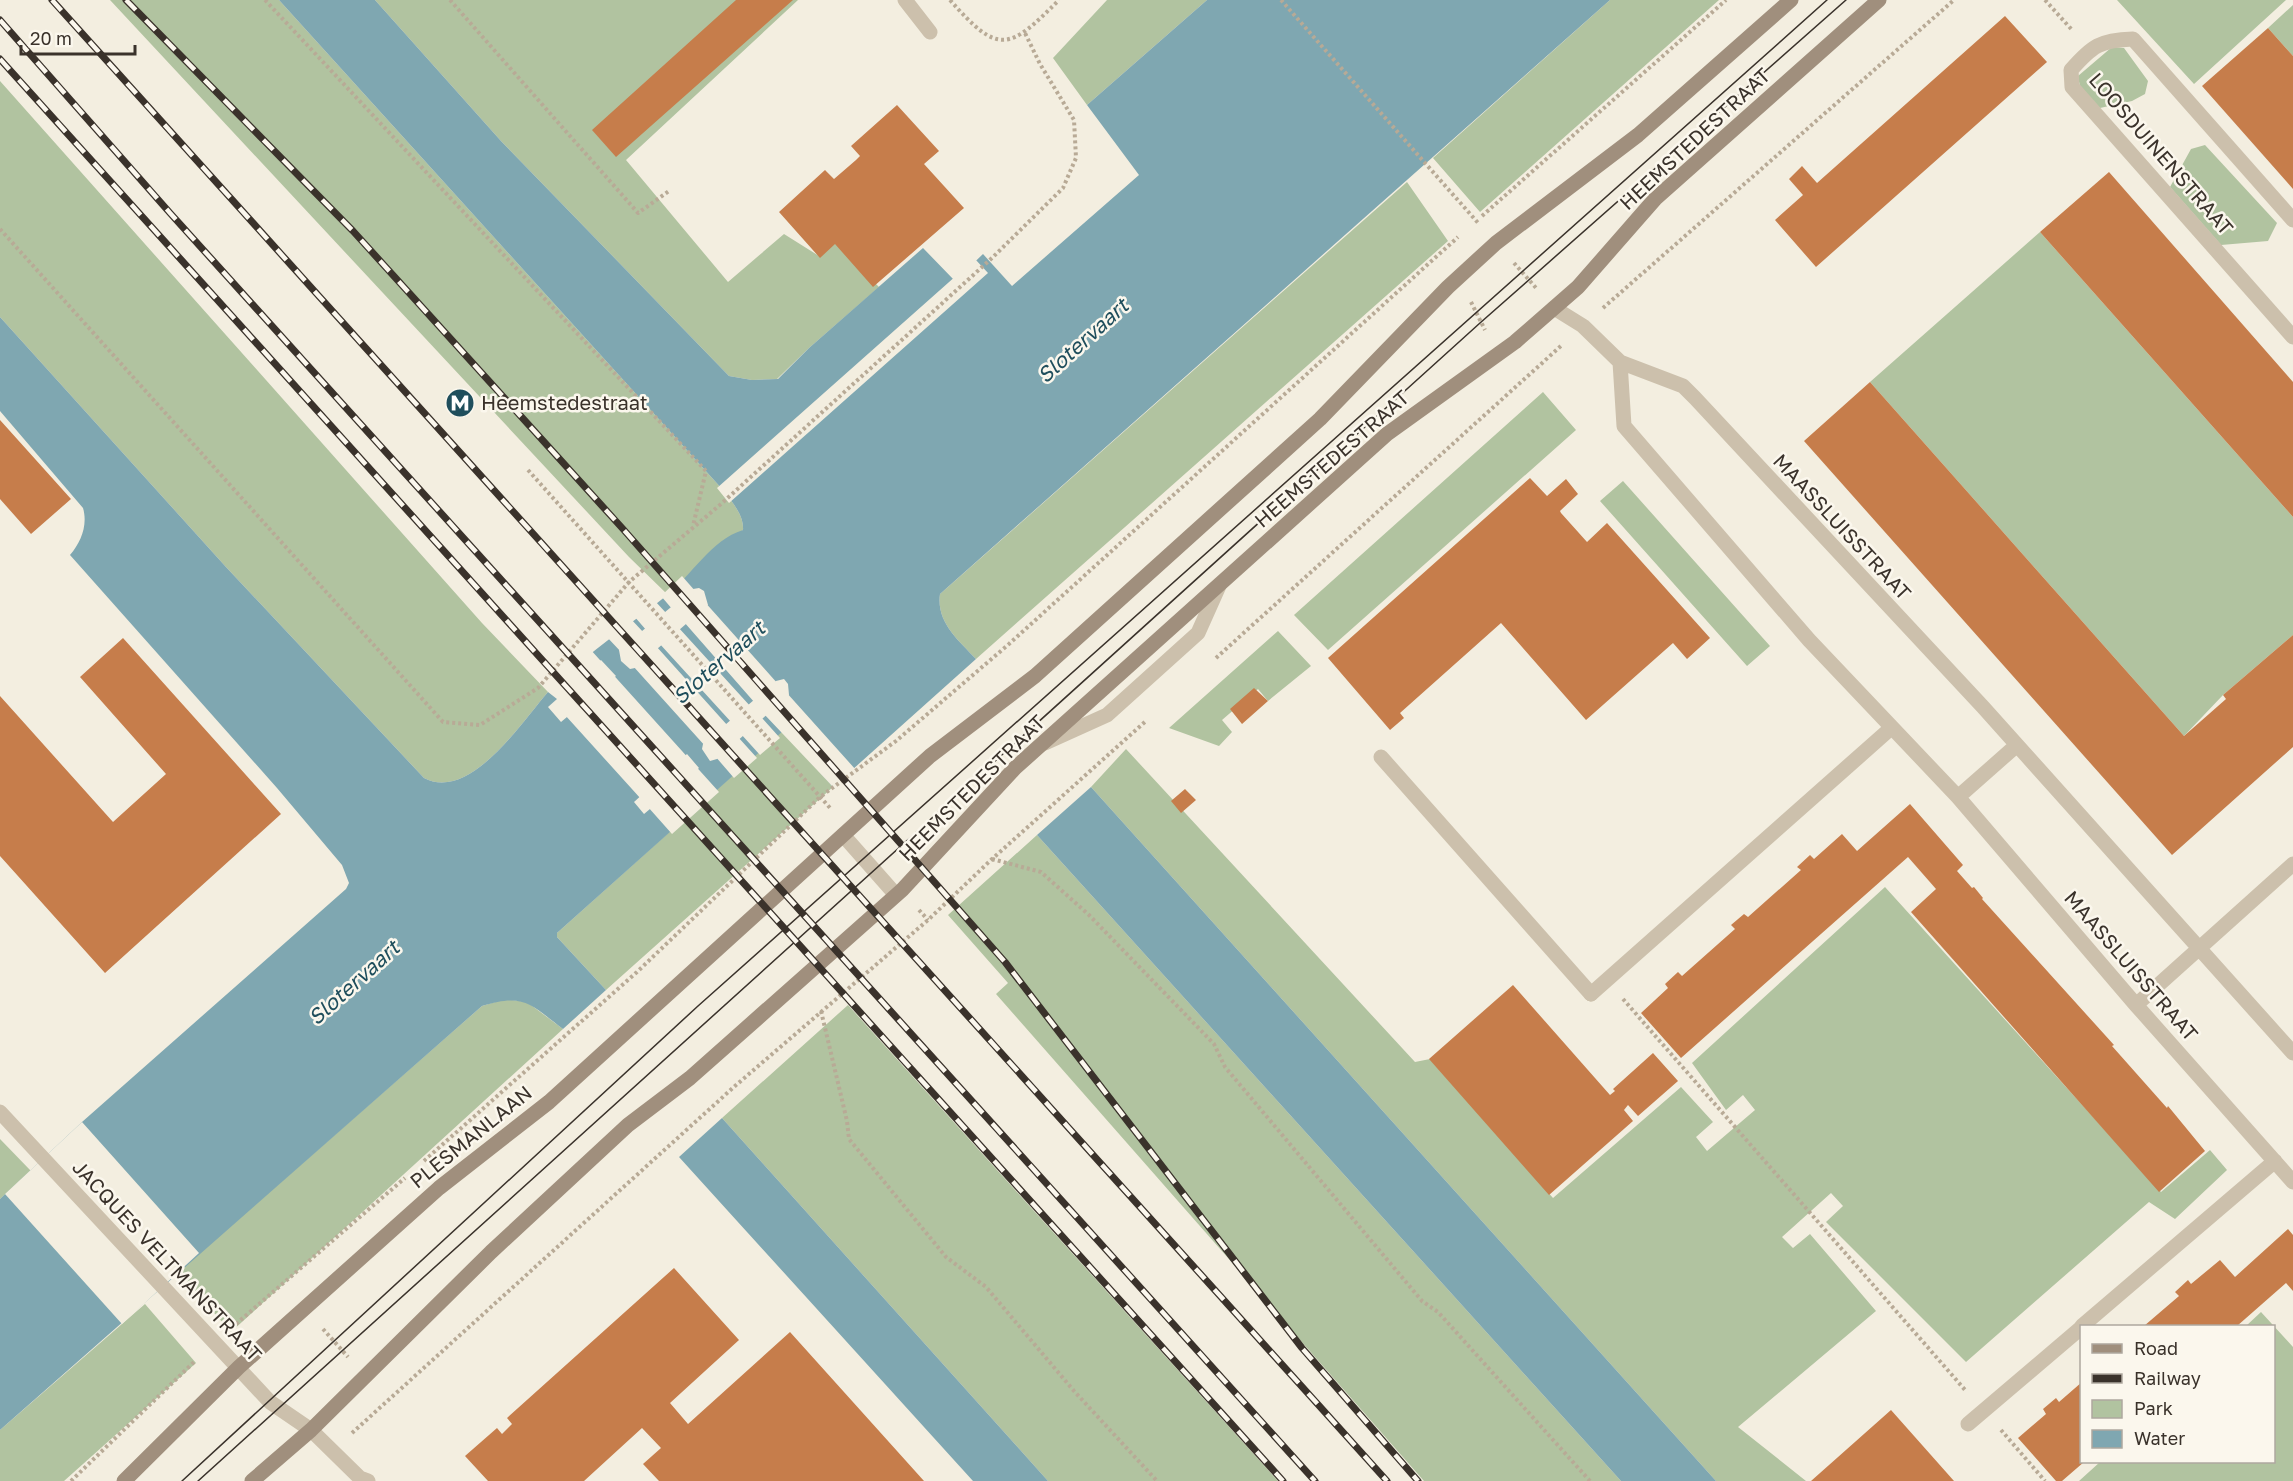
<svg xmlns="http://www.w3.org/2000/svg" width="2293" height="1481" viewBox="0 0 2293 1481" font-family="'Golos Text',sans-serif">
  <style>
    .green { fill: #b1c3a0 }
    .water { fill: #7fa7b1; fill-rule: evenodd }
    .pier { fill: #f3eee0 }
    .building { fill: #c67d4b }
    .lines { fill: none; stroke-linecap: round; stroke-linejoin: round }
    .path { stroke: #b8aa96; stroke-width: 4; stroke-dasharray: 3 3; stroke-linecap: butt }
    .lane { stroke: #ccc0ac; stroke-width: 15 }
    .street { stroke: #ccc0ac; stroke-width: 15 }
    .secondary { stroke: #a08f7d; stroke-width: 15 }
    .tram { stroke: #3a322b; stroke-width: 1.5 }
    .rail-casing { stroke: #3a322b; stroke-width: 7 }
    .rail { stroke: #fbf7ed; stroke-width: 4.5; stroke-dasharray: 14; stroke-linecap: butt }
    .labels { text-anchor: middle; stroke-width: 5; stroke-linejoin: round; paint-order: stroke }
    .street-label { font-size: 20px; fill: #3a322b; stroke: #fbf7ed }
    .poi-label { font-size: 20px; fill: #3a322b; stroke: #fbf7ed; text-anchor: start }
    .water-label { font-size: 21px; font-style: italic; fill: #1f4e5c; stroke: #fbf7ed }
  </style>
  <rect width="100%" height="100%" fill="#f3eee0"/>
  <path class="green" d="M110 0H279L723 490C732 502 744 515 743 530L668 595 629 557Z
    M375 0H798L626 160 728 282 784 234 819 256 834 242 879 287 809 348 777 379 752 380 729 376 501 141Z
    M1107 0H1207L1087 105 1053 58Z
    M1610 0H1719L1480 212 1433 158Z
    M2117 0H2286L2194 84Z
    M2293 5V56L2268 28Z
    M2112 47 2124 48 2148 81 2145 94 2132 101 2100 108 2080 87 2078 76Z
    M0 81 482 623 548 692C521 723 470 802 424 778L226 567 0 317Z
    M2205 145 2277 223 2268 241 2221 245 2170 187 2191 149Z
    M1407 182 1448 241 976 659C958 640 936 622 940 594Z
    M2040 232 2293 517V635L2223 695 2184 736 1870 382Z
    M1543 392 1576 430 1328 650 1294 615Z
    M1623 481 1770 646 1747 666 1600 501Z
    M1278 631 1311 666 1268 701 1258 689 1222 720 1232 732 1219 746 1169 728Z
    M783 730 833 787 606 990 557 937V933Z
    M1126 749 1415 1062 1430 1059 1553 1198 1681 1087 1713 1122 1696 1137 1707 1151 1755 1110 1743 1095 1726 1110 1692 1063 1885 887 2161 1192 2210 1150 2227 1170 2175 1219 2149 1202 1966 1362 1826 1222 1843 1206 1831 1193 1782 1237 1793 1248 1810 1234 1876 1311 1738 1427 1806 1481H1716L1091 787Z
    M1037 835 1621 1481H1424L996 994 1008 983 948 915Z
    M505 999 527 1002 563 1029 231 1332 178 1272 482 1006Z
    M848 1005 1278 1481H1048L722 1118Z
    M0 1139 31 1171 0 1199Z
    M145 1304 196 1363 64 1481H0V1430Z
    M2261 1312 2293 1347V1481H2079L2100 1462H2274V1326H2246Z"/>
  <path class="water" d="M279 0H375L501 141 729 376 752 380 778 379 809 348 923 248 955 281 983 254 1012 286 1139 175 1087 105 1207 0H1610L940 594C936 622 958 640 976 659L833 787 783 731 557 933V937L606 990 563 1029C530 1004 524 993 482 1006L0 1430V1199L82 1122 346 889 349 883 342 865 277 788 70 555C81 542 88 525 83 508L0 411V317L226 567 424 778C470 802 521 723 548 692L557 699 548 707 561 722 616 676 601 660 580 679 571 671C602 642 634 622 666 596 692 575 711 540 743 530 744 515 732 502 723 490ZM699 588 704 591 708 605 635 668 630 669 621 661 619 650 693 589ZM784 679 788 684 789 695 717 759 710 761 702 749 703 744 776 681ZM687 754 699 768 644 814 634 802Z
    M1091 787 1716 1481H1621L1037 835Z
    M722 1118 1048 1481H973L679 1157Z"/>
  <path class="pier" d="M975 259 988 273 729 503 717 488Z
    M682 576 696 592 673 610 661 596Z
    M703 600 778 684 755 703 684 622 705 604Z
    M655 601 667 614 647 631 634 616Z
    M630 618 644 633 622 653 606 636Z
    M678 627 751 707 732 723 659 643Z
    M656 646 728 726 706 747 633 666Z
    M590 649 719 792 672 834 648 807 695 767 687 758 641 799 565 715 612 676 601 664 580 682 569 673V669Z
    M786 692 856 770 835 789 764 714Z
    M761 717 780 738 760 755 741 734Z
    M738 737 757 758 734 778 715 756Z
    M82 1122 199 1253 122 1324 5 1194Z"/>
  <path class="building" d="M736 0H793L616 157 592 130Z
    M2005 16 2047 62 1816 267 1775 220 1803 195 1789 179 1802 166 1817 183Z
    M2268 28 2293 56V189L2202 86Z
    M897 105 939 151 924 164 964 208 873 287 835 244 820 258 779 212 825 170 834 179 856 160 860 156 851 146Z
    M2109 172 2293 382V517L2040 232Z
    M1870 382 2184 736 2226 699 2223 695 2293 635V747L2172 855 1804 441Z
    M0 420 71 499 31 534 0 499Z
    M1530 478 1547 496 1566 479 1578 494 1560 511 1561 513 1587 542 1607 523 1710 638 1687 659 1673 643 1586 720 1501 623 1400 713 1404 718 1390 730 1328 658Z
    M123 638 281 814 105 973 0 856V696L113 822 166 774 80 677Z
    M1254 688 1268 701 1242 724 1230 709Z
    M1185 789 1196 800 1181 813 1171 801Z
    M1910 804 1963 865 1957 871 1972 888 1974 887 1983 898 1982 899 2114 1045 2112 1046 2167 1108 2168 1106 2205 1151 2159 1192 1911 912 1936 889 1908 857 1681 1058 1641 1013 1668 988 1665 984 1678 972 1682 976 1735 929 1731 925 1744 914 1748 917 1801 870 1797 867 1810 855 1814 859 1842 834 1857 851Z
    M1513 985 1610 1095 1615 1091 1613 1089 1653 1053 1678 1081 1638 1116 1628 1105 1624 1110 1633 1121 1549 1195 1429 1059Z
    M2288 1229 2293 1235V1291L2286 1283 2237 1326H2144L2179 1296 2175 1292 2188 1280 2191 1284 2220 1260 2235 1277Z
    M674 1268 739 1340 670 1403 688 1424 790 1332 924 1481H659L643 1464 661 1448 642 1428 584 1481H488L465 1456 497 1428 502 1434 512 1424 507 1418Z
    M2082 1382V1462H2084L2062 1481H2056L2018 1438 2046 1414 2043 1409 2056 1398 2059 1402Z
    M1891 1410 1954 1481H1811Z"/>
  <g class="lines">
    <path class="path" d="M265 0 706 471 693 526
      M450 0 638 213 669 191
      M950 0C999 56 1009 50 1059 0
      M1281 0 1479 224
      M2045 0 2073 31
      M1482 216 1726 0
      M0 229 443 722 480 725 538 688 629 582 721 504 992 258 1063 188 1076 158 1074 120 1040 64 1025 33
      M1514 263 1537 289
      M1471 302 1485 330
      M1603 308 1954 0
      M528 470 831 809
      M1216 658 1562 345
      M992 859 1041 872 1089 915 1214 1044 1225 1067 1422 1301 1438 1312 1590 1481
      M919 910 928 920
      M1623 999 1966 1391
      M821 1011 847 1121 849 1139 946 1257 986 1287 1074 1391 1157 1481
      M424 1161 637 972 820 797 896 741 1009 644 1458 237
      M236 1324 405 1178
      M323 1329 348 1357
      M2001 1430 2045 1481
      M352 1433 735 1086 928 920 992 859 1146 721
      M71 1481 195 1361"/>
    <path class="lane" d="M1045 743 1107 715 1198 633 1219 586
      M1381 757 1591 994
      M843 835 896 895"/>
    <path class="street" d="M905 0 930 32
      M2293 220 2133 39C2100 40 2092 46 2071 70L2072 87 2293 337
      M1554 308 1583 326 1620 362 1683 386 1695 398 1983 707 2293 1053
      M1620 362 1624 426 1809 640 1958 797 2136 1005 2293 1182
      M1958 797 2017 745
      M1591 994 1890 729
      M2136 1005 2293 864
      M0 1112 270 1402 311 1430 360 1478 368 1481
      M2082 1326 2275 1161
      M1968 1424 2082 1327"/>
    <path class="secondary" d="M124 1481 239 1367 439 1188 549 1102 930 756 1035 676 1320 419 1448 287 1496 243 1638 135 1791 0
      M252 1481 311 1430 491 1252 628 1125 690 1078 902 890 1015 768 1387 434 1515 342 1578 287 1655 199 1879 0"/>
    <path class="tram" d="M182 1481 698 1006 1827 0
      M198 1481 1480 323 1846 0"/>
    <g class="rail-casing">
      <path id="rail" d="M52 0 1387 1481
        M126 0 353 231 623 529 1005 962 1302 1348 1418 1481
        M0 20 170 213 1315 1481
        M0 59 1283 1481"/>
    </g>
    <use href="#rail" class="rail"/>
  </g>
  <defs>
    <g id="metro-disc" transform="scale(1.5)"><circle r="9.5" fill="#1f4e5c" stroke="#fbf7ed"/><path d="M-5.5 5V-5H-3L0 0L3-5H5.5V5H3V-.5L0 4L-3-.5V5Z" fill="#fff"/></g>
  </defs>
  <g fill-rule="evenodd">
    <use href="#metro-disc" x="460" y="403"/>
  </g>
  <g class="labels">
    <g class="street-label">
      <text transform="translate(1695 139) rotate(-43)" y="7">HEEMSTEDESTRAAT</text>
      <text transform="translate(2161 154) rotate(49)" y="7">LOOSDUINENSTRAAT</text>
      <text transform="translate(1332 459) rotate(-41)" y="7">HEEMSTEDESTRAAT</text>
      <text transform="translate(1842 527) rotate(47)" y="7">MAASSLUISSTRAAT</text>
      <text transform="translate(972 788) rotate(-45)" y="7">HEEMSTEDESTRAAT</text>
      <text transform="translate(2131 966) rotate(49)" y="7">MAASSLUISSTRAAT</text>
      <text transform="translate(471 1137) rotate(-39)" y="7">PLESMANLAAN</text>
      <text transform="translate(167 1261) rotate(47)" y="7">JACQUES VELTMANSTRAAT</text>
    </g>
    <g class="poi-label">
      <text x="481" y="410">Heemstedestraat</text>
    </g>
    <g class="water-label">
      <text transform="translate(1083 341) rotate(-42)" y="7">Slotervaart</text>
      <text transform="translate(719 663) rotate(-41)" y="7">Slotervaart</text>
      <text transform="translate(354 983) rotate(-42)" y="7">Slotervaart</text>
    </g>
  </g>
  <rect x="2080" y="1325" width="195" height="138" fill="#fbf7ed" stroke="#aea89f" stroke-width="1.5"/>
  <rect x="2092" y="1344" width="30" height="9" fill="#a08f7d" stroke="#aea89f" stroke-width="1.5"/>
  <text x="2134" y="1355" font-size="18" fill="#3a322b">Road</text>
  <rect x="2092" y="1374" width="30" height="9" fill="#3a322b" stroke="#aea89f" stroke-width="1.5"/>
  <text x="2134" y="1385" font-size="18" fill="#3a322b">Railway</text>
  <rect x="2092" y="1400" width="30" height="18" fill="#b1c3a0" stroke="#aea89f" stroke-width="1.5"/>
  <text x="2134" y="1415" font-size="18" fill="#3a322b">Park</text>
  <rect x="2092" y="1430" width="30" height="18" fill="#7fa7b1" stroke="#aea89f" stroke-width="1.5"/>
  <text x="2134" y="1445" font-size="18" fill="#3a322b">Water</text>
  <path d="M21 45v9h114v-9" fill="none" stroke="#3a322b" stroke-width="3"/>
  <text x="30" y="45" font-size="18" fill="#3a322b" stroke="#fbf7ed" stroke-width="4.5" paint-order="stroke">20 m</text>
</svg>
